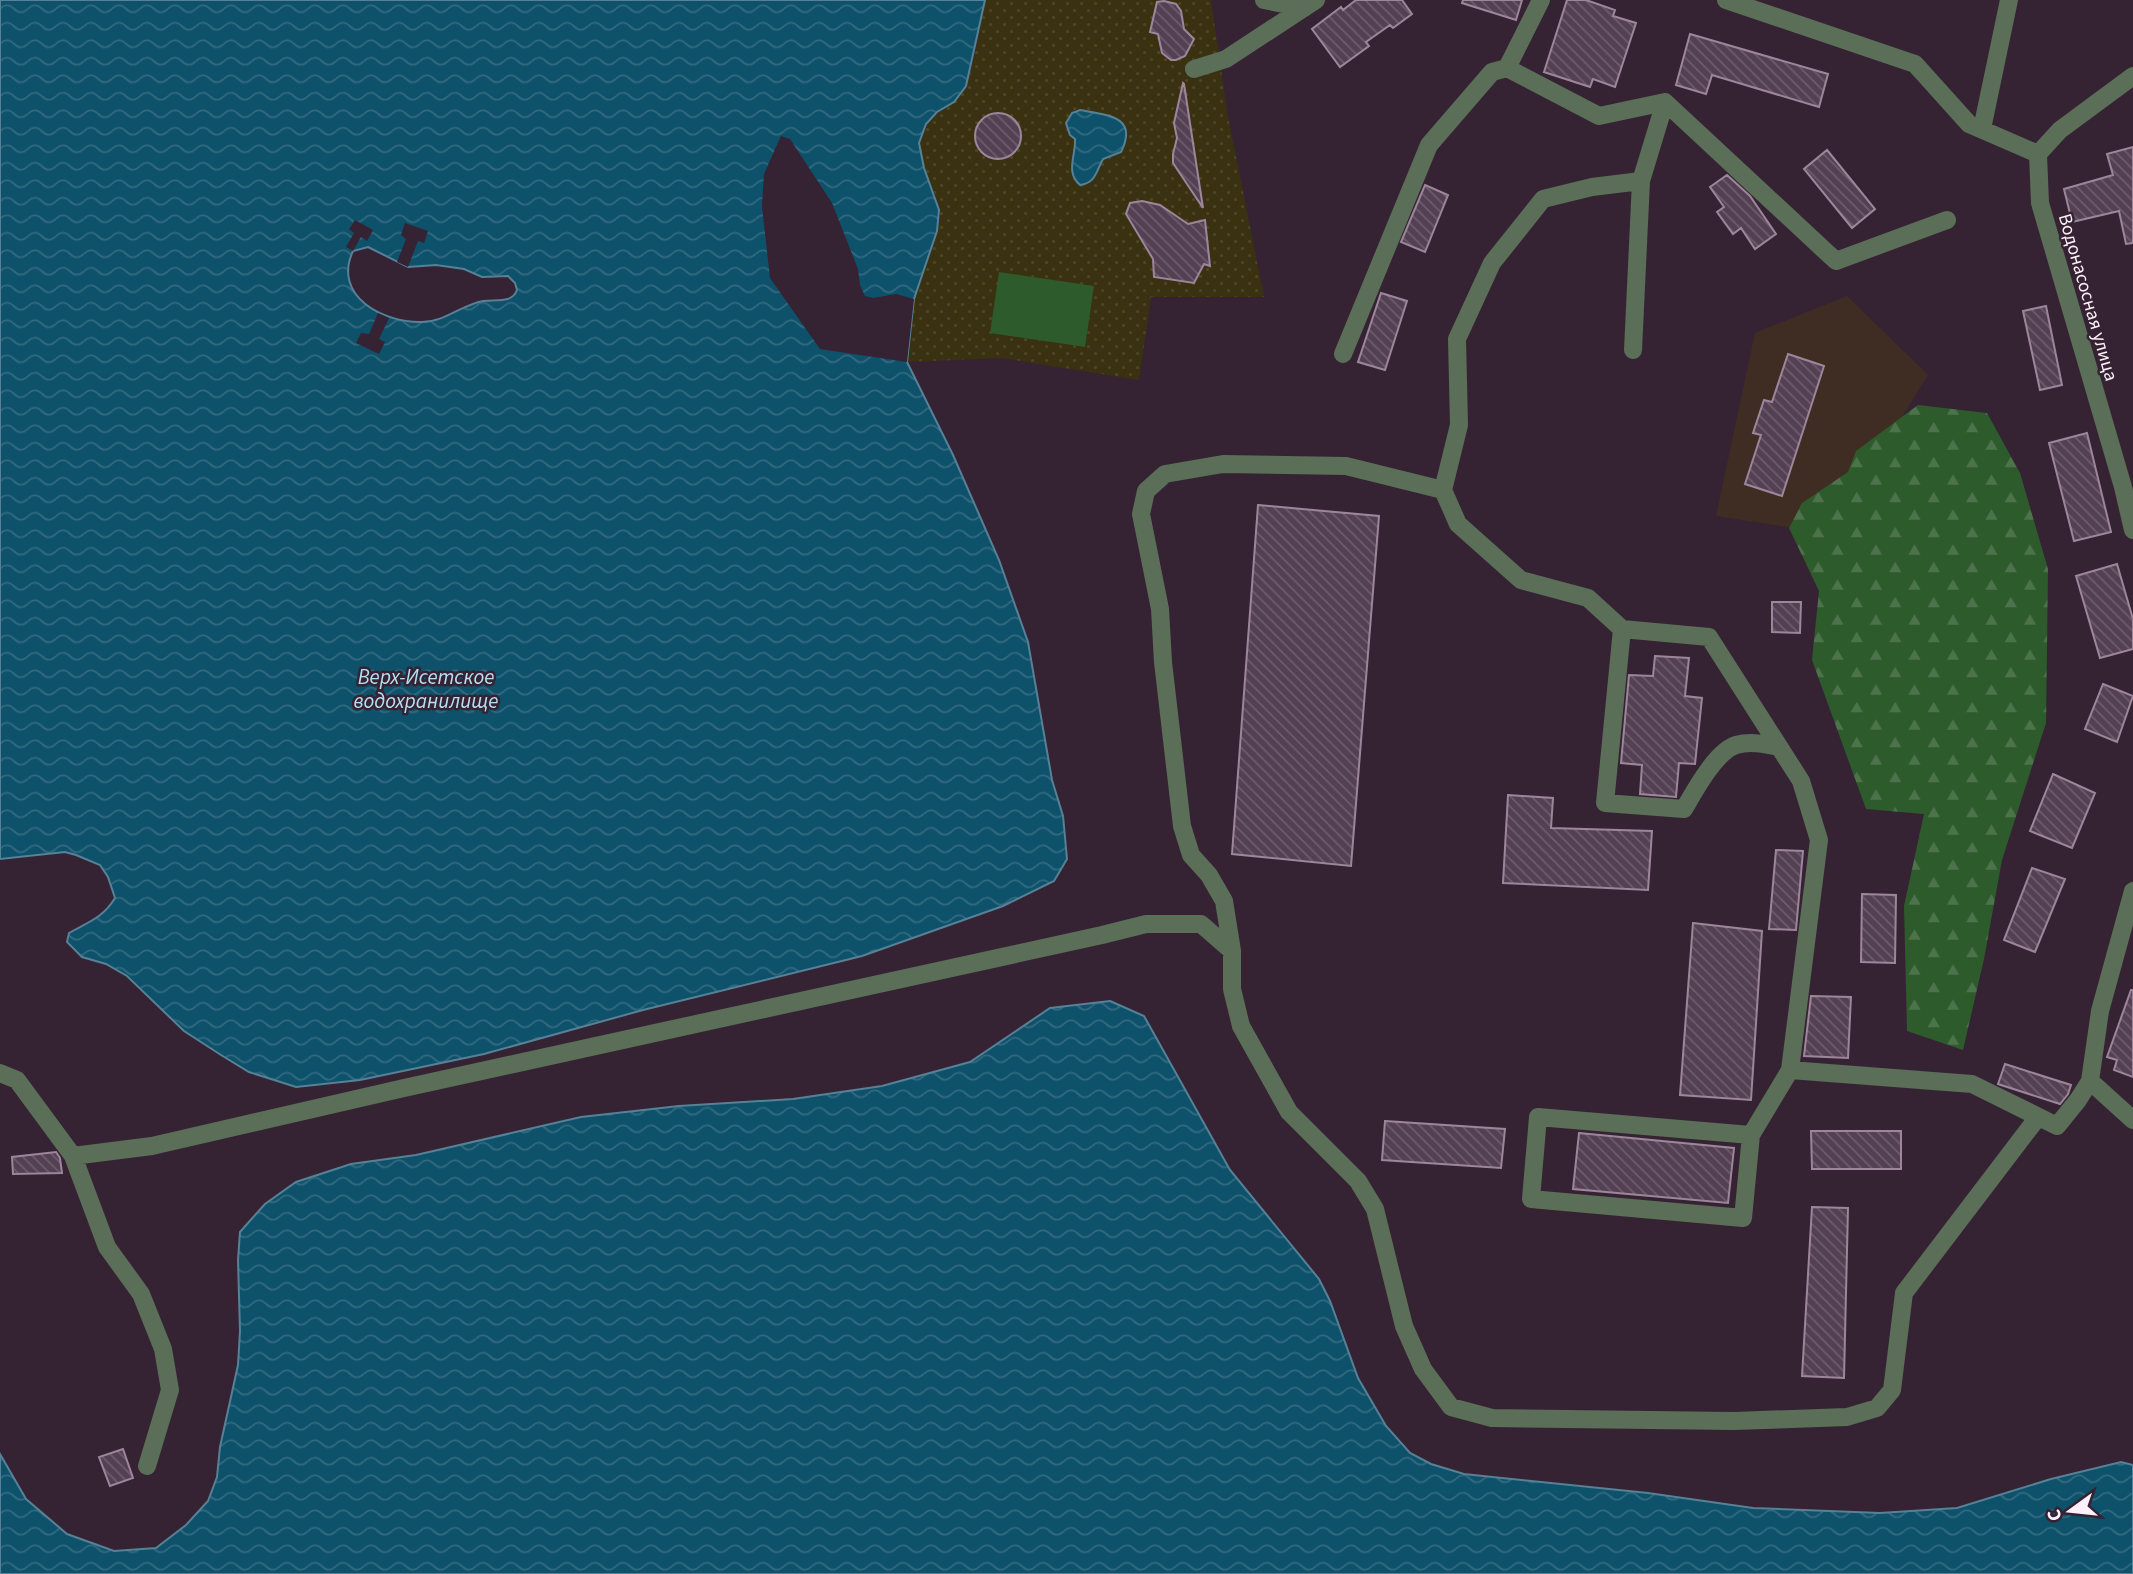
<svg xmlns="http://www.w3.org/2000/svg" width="2133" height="1574" viewBox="0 0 2133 1574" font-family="'Source Sans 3',sans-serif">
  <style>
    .education { fill: #3f2d24 }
    .forest { fill: url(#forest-firs) }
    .sand { fill: url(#sand-dots) }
    .pitch { fill: #2d5b2b }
    .water { fill: url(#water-waves); stroke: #568196; stroke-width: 2; fill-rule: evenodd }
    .pier { fill: #352334 }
    .building { fill: url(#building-back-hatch); stroke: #9d869b; stroke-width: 2 }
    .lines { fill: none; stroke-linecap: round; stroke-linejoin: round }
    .minor { stroke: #5b6e57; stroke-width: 18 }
    .labels { text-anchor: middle; stroke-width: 5; stroke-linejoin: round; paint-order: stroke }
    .street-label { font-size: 19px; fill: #fdf0fb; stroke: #352334 }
    .water-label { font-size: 21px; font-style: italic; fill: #b7dff2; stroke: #352334 }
  </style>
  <defs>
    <pattern id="forest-firs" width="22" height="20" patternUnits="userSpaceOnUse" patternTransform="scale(1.75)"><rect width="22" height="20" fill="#2d5b2b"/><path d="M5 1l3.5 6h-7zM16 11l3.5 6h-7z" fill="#4c734b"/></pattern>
    <pattern id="sand-dots" width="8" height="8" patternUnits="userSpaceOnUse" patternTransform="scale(1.75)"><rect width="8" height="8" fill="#3a3111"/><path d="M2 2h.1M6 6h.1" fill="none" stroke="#4e4529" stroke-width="1.8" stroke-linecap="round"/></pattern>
    <pattern id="water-waves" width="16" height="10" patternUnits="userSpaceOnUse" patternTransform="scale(1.75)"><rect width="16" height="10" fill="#0e516a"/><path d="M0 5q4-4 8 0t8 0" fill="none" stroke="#326a80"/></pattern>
    <pattern id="building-back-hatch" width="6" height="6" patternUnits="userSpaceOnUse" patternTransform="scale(1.75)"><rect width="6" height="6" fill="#544053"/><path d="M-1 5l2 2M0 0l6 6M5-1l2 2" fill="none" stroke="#6e5c6d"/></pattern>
  </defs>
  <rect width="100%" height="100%" fill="#352334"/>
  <path class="education" d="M1847 296 1928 375 1880 452 1820 532 1716 516 1755 333Z"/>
  <path class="forest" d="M1918 405 1987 413 2020 473 2048 569 2046 723 2002 860 1984 959 1963 1050 1907 1031 1904 906 1924 814 1866 809 1812 660 1819 591 1789 528 1802 503 1848 472 1856 451Z"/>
  <path class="sand" d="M985 0H1211L1227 111 1264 297H1151L1139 380 1002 358 907 362C909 341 909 318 914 298 921 270 941 240 939 211 938 188 913 163 920 139 928 111 950 111 964 88 973 75 981 19 985 0Z"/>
  <path class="pitch" d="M999 272 1094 286 1085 347 990 333Z"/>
  <path class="water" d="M0 0H985L966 86 954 102 937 112 926 124 919 143 924 168 939 210 937 231 914 299 907 362 953 455 999 560 1028 642 1052 780 1063 816 1067 859 1054 881 1003 906 862 956 643 1010 484 1054 360 1080 296 1087 249 1072 221 1055 184 1031 127 976 106 964 82 957 67 942 69 933C88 922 103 918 115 898L108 877 100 865 76 855 65 852 0 859ZM368 247 408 267 436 265 464 269 482 277 508 276 515 283 517 290C512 304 495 299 483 301 461 305 445 322 422 322 383 323 332 296 353 251Z
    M1080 110C1107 115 1139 116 1121 152L1103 159C1096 171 1096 183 1080 185 1065 172 1076 156 1075 139L1070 135 1066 123 1072 113Z
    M1110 1001 1144 1016 1230 1170 1319 1279 1330 1301 1358 1378 1386 1426 1410 1453 1431 1464 1464 1474 1648 1493 1753 1508 1880 1513 1957 1508 2051 1479 2121 1462 2133 1465V1574H0V1454L26 1499 67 1534 114 1551 156 1548 186 1525 208 1501 217 1477 220 1447 238 1365 240 1331 238 1260 240 1232 265 1204 296 1182 351 1164 416 1155 581 1117 679 1106 793 1099 882 1086 970 1062 1050 1008Z"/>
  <path class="pier" d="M781 136 790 139 832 203 858 269 860 285 865 296 873 298 896 294 914 299 907 362 820 349 770 278 762 206 764 174Z
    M355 220 373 230 367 241 361 237 353 251 346 247 354 233 349 229Z
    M405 223 428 231 424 243 418 241 408 267 397 262 406 239 401 235Z
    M378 313 389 318 379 339 385 342 379 354 356 343 361 333 369 334Z"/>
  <path class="building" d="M1356 0H1402L1412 14 1393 28 1390 25 1366 42 1369 46 1340 67 1312 29 1341 7 1343 10Z
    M1463 0H1522L1516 20 1462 3Z
    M1567 0H1586L1615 10 1613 16 1636 23 1615 87 1593 79 1590 87 1544 72Z
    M1164 1 1176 4 1181 11 1184 29 1194 39 1185 56 1176 60H1171L1162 53 1158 34 1150 32 1157 2Z
    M1690 34 1828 74 1819 107 1712 75 1706 94 1676 85Z
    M1183 83 1184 84 1203 208 1173 163V154L1177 138 1174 123Z
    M975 136a23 23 0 1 1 46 0a23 23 0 1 1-46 0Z
    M2133 147V243L2126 244 2119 211 2072 222 2064 189 2113 175 2107 154Z
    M1827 150 1875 209 1852 228 1804 169Z
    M1727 175 1750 196 1776 234 1755 249 1741 228 1733 234 1717 212 1724 207 1710 187Z
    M1425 185 1448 195 1425 252 1401 242Z
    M1142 201 1160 205 1188 224 1205 220 1210 266 1204 264 1194 283 1154 277 1153 259 1126 214 1130 203Z
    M1381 293 1407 301 1385 370 1358 362Z
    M2046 306 2062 385 2040 390 2023 311Z
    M1788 354 1824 366 1782 496 1745 484 1761 435 1753 433 1764 400 1772 402Z
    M2087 433 2111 532 2074 541 2049 443Z
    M1258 505 1379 516 1351 866 1232 854Z
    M2117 564 2133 619V649L2100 658 2076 576Z
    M1772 602H1801L1800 633 1772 632Z
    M1655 656 1689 658 1685 696 1702 698 1695 764 1679 763 1676 797 1640 794 1642 765 1621 763 1629 675 1653 676Z
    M2103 684 2133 696 2117 742 2085 729Z
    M2053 774 2095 793 2072 848 2030 831Z
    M1508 795 1553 798 1551 828 1652 831 1648 890 1503 883Z
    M1776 850 1803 851 1796 930 1769 929Z
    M2032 868 2065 879 2035 952 2004 940Z
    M1862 894 1896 895 1895 963 1861 962Z
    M1693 923 1762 931 1751 1100 1680 1095Z
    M2131 990H2133V1077L2114 1070 2117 1060 2107 1057Z
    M1811 996 1851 997 1848 1058 1804 1056Z
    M2005 1064 2071 1085 2068 1094 2060 1104 1998 1084Z
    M1385 1121 1505 1129 1501 1168 1382 1160Z
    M1811 1131H1901V1169H1812Z
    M1579 1133 1734 1148 1728 1203 1573 1189Z
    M56 1152 60 1158 62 1173 13 1174 12 1157Z
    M1812 1207 1848 1208 1844 1378 1802 1376Z
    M123 1449 133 1478 110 1486 99 1457Z"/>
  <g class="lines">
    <path class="minor" d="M1264 0 1304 8
      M1541 0 1507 68 1599 116 1665 102 1836 261 1947 220
      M1726 0 1915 64 1969 124 2038 154
      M1194 69 1226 59 1316 0
      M1982 129 2009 0
      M2038 154 2040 203 2123 487 2133 530
      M2038 154 2060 130 2133 76
      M1633 350 1641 181
      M1343 354 1429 145 1492 72 1507 68
      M1443 490 1459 425 1457 339 1492 263 1543 199 1592 187 1641 181 1665 102
      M1622 629 1588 598 1521 580 1458 524 1443 490 1346 466 1223 464 1165 474 1146 491 1141 514 1160 609 1163 662 1182 826 1191 855 1209 875 1224 901 1232 951V989L1241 1026 1289 1112 1358 1181 1375 1209 1404 1326 1423 1369 1451 1407 1492 1418 1734 1421 1847 1417 1877 1408 1892 1390 1904 1293 2038 1117
      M1779 747C1765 744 1750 741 1736 745 1716 751 1694 792 1684 809L1605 803 1622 629 1709 637 1801 781 1819 840 1790 1070
      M0 1073 17 1080 73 1156 152 1146 404 1088 1102 935 1146 924H1201L1232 951
      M2090 1081 2133 1120
      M1751 1135 1538 1117 1531 1199 1743 1218 1751 1135 1790 1070 1972 1084 2057 1126 2078 1100 2090 1081 2100 1011 2133 891
      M73 1156 107 1247 141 1294 163 1349 170 1390 147 1466"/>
  </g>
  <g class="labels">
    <g class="street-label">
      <text transform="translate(2089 297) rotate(74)" y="7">Водонасосная улица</text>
    </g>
    <g class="water-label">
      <text x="426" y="684">Верх-Исетское<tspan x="426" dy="24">водохранилище</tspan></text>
    </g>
  </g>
  <g transform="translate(2070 1511) rotate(255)" stroke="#352334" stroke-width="5" paint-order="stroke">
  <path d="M0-5L12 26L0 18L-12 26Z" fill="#fdf0fb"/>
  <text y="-10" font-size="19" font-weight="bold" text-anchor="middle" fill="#fdf0fb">С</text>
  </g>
</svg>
